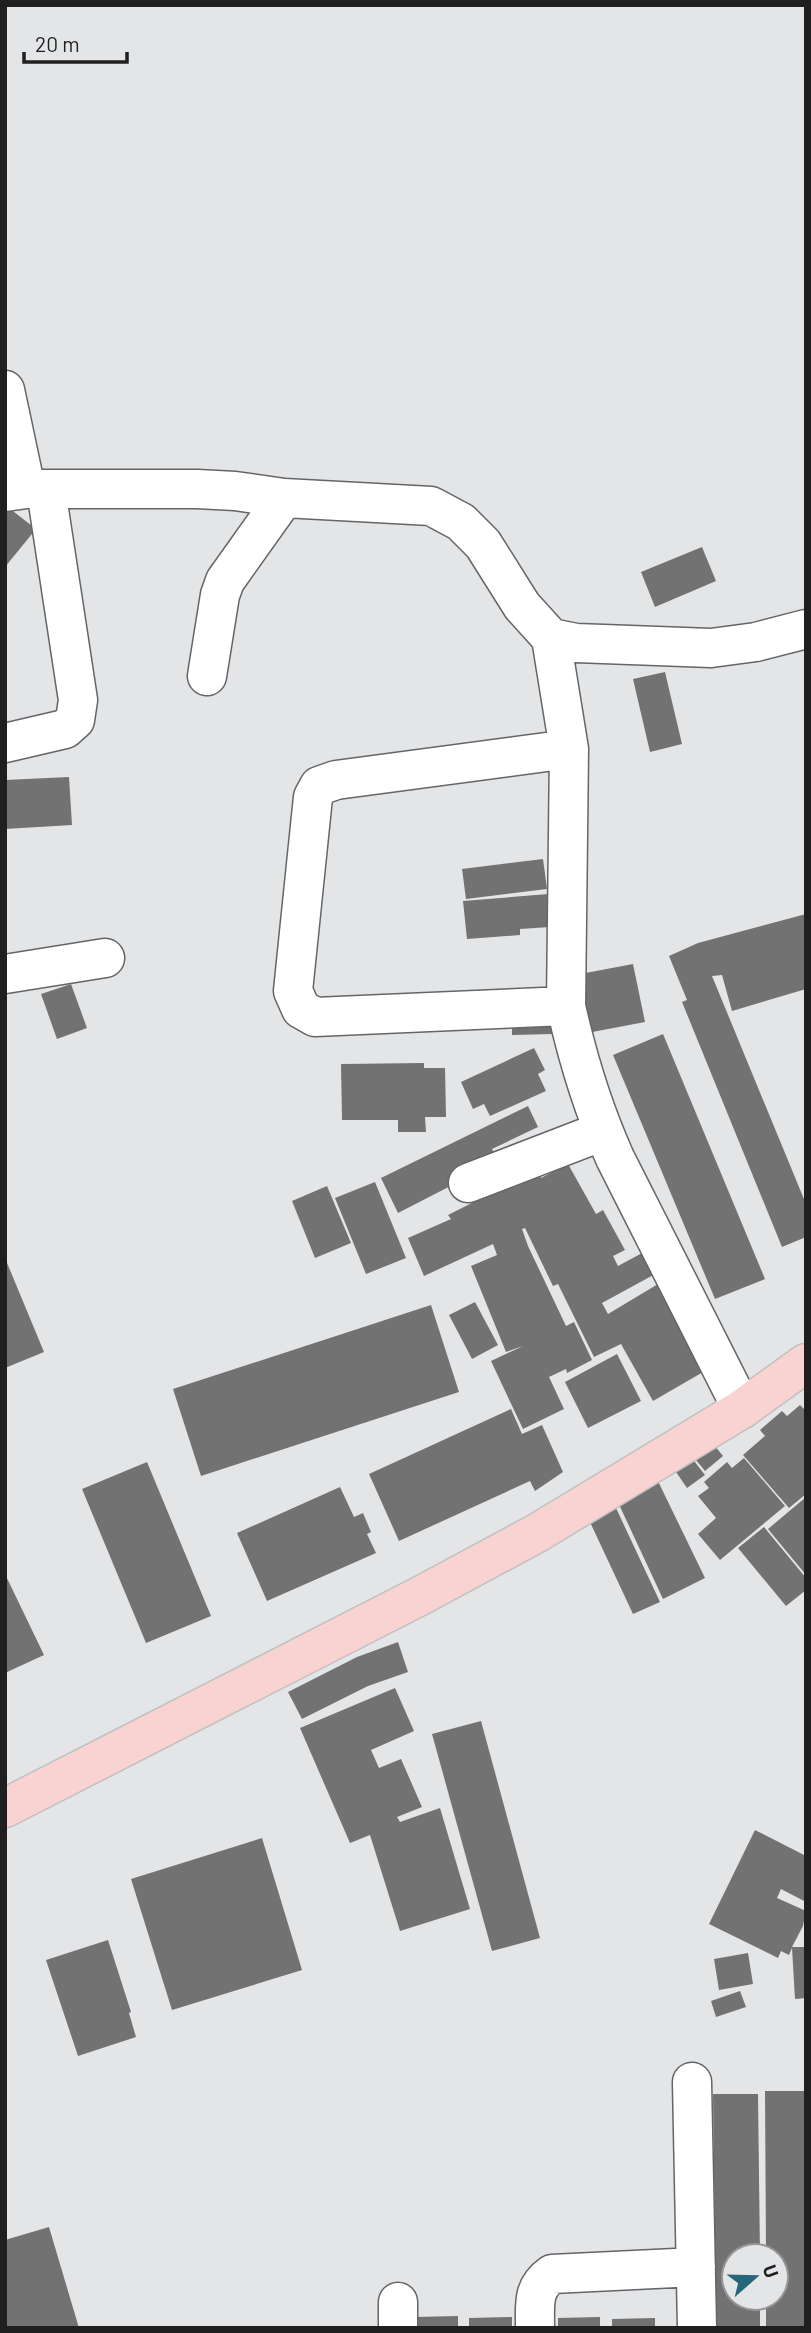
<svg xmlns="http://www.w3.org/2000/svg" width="811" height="2333" viewBox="0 0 811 2333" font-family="Barlow,sans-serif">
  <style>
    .building { fill: #737273 }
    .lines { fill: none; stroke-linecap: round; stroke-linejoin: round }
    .minor-casing { stroke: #646567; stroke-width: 41 }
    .major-casing { stroke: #c0c0c1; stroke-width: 41 }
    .minor { stroke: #fff; stroke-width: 38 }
    .major { stroke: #f8d3d2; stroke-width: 38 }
  </style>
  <rect width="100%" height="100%" fill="#e4e5e7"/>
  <path class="building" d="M9 508 36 529 5 567V513Z
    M702 547 716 581 655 607 641 572Z
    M665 672 682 744 650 752 633 679Z
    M69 777 72 825 5 829V780Z
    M543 859 547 889 466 899 462 869Z
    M548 894 550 927 520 929V935L467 939 463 901Z
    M806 914V989L732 1011 722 975 712 976 806 1204V1237L782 1247 682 1002 687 1000 669 956 698 943Z
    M633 964 645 1022 587 1033 575 975Z
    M71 984 87 1028 57 1039 41 994Z
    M552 1013 553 1034 512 1035V1014Z
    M663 1034 765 1279 715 1299 613 1055Z
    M534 1048 545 1070 538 1074 546 1091 490 1116 484 1104 473 1109 461 1082Z
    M424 1063V1068H445L446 1117H425L426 1132H398V1120H342L341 1064Z
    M528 1106 538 1127 492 1149 499 1161 398 1213 381 1178Z
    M568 1164 596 1214 603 1210 625 1250 613 1256 618 1266 644 1252 657 1273 602 1303 608 1314 663 1281 710 1368 653 1401 621 1344 594 1357 558 1284 553 1286 525 1228 522 1229 528 1246 566 1326 574 1322 592 1360 567 1373 566 1369 549 1377 564 1409 523 1429 491 1361 523 1346 506 1352 471 1266 497 1255 493 1244 424 1276 408 1238 451 1219 448 1215 537 1170 541 1178Z
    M375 1182 406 1258 366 1274 335 1198Z
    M327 1186 351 1243 315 1258 292 1201Z
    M5 1258 44 1352 5 1368Z
    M475 1302 498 1345 472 1359 449 1315Z
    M431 1305 459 1392 201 1476 173 1389Z
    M617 1354 641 1401 588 1428 565 1382Z
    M800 1405 806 1411V1494L789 1508 743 1455 765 1436 760 1430 782 1411 787 1416Z
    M511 1409 522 1434 542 1425 563 1472 535 1491 530 1481 399 1541 369 1474Z
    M714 1445 723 1456 705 1471 696 1460Z
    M691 1457 705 1475 687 1488 674 1469Z
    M744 1458 785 1506 720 1560 698 1534 716 1518 698 1496 709 1488 704 1482 727 1462 732 1468Z
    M147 1462 211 1616 146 1643 82 1489Z
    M655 1475 705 1578 663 1599 616 1498Z
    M340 1487 354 1517 363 1513 371 1532 367 1534 376 1553 267 1601 237 1533Z
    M806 1497V1575L768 1529Z
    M616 1508 660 1602 633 1614 589 1520Z
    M764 1527 806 1578V1590L786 1606 738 1548Z
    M5 1574 44 1655 5 1673Z
    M398 1642 408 1672 368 1686 302 1719 288 1692 357 1657Z
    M395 1688 414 1731 371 1750 379 1768 401 1759 422 1807 397 1817 400 1822 440 1808 470 1909 400 1931 370 1835 350 1843 300 1728Z
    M481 1721 540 1938 492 1951 432 1734Z
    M755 1830 806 1856V1902L781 1889 777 1898 806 1911 803 1926 792 1947H806V1998L795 1999 792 1948 789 1955 781 1951 778 1958 709 1924Z
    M262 1838 302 1970 172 2010 131 1879Z
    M108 1940 131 2012 129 2013 136 2037 78 2056 46 1960Z
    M748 1953 753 1984 719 1990 714 1959Z
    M740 1991 746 2007 716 2017 711 2001Z
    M765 2091H806V2328H766V2298H776V2256H766Z
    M713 2094H758L760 2256H734V2298H760V2328H716Z
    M49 2227 79 2328H5V2240Z
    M458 2316V2328H415V2317Z
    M512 2317V2328H469V2318Z
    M600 2317V2328H558V2318Z
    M655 2318V2328H612V2319Z"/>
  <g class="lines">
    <g class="minor-casing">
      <path id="minor" d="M5 390 26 489
        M5 492 26 489H197L235 491 284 498 431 506 461 522 483 544 522 606 551 638 576 643 711 648 756 642 806 629
        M551 638 569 749 566 1006C577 1056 594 1111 615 1158L742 1409
        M207 676 220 595 225 581 284 498
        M5 743 65 729 75 720 78 700 46 490
        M5 974 105 958
        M566 1006 315 1017 301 1009 293 991 313 797 319 786 336 780 569 749
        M468 1183 603 1131
        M692 2082 697 2328
        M398 2302V2328
        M535 2328C535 2304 532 2288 552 2274L696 2267"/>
    </g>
    <g class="major-casing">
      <path id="major" d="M5 1808 420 1596 537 1533 742 1409 806 1363"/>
    </g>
    <use href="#minor" class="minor"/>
    <use href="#major" class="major"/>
  </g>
  <rect width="811" height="2333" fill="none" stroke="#1f1f20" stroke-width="14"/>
  <g transform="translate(755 2277) rotate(70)"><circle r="33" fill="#e4e5e7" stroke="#959697" stroke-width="2"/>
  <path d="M0-5L12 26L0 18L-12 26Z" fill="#26677b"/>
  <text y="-10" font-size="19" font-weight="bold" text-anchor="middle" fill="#1f1f20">U</text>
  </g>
  <path d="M24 52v10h103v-10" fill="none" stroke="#1f1f20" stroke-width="3.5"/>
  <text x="35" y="52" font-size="21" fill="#1f1f20" stroke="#e4e5e7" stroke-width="5" paint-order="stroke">20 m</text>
</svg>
